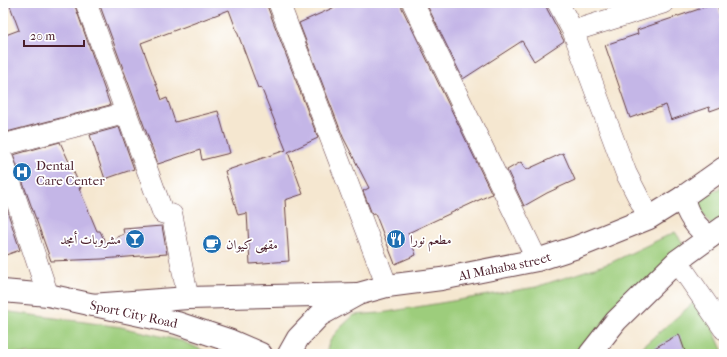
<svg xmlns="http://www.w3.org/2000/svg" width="727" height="357" viewBox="0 0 727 357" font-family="'IM FELL French Canon',Amiri,serif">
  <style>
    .green { fill: #9dcd7c; stroke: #747654 }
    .building { fill: #c4b6e7 }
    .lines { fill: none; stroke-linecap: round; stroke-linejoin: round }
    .minor-casing { stroke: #643d44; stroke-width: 22 }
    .secondary-casing { stroke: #643d44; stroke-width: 24 }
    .primary-casing { stroke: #643d44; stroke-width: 24 }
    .minor { stroke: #fff; stroke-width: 21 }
    .secondary { stroke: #fff; stroke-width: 22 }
    .primary { stroke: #fff; stroke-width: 22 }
    .labels { text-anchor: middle; stroke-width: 3.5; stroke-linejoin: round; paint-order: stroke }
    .poi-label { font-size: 13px; fill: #4a1f2b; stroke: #fff; text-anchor: start }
    .street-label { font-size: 13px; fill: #4a1f2b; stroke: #fff }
  </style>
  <rect width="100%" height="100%" fill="#fff"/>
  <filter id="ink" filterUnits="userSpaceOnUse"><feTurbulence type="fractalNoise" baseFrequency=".025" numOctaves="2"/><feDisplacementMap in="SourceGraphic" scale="8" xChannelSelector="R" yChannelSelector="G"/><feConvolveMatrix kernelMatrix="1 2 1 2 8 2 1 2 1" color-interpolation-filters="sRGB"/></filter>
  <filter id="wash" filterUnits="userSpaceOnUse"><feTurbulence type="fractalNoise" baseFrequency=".012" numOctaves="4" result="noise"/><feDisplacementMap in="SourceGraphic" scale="16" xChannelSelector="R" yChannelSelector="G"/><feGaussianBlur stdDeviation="0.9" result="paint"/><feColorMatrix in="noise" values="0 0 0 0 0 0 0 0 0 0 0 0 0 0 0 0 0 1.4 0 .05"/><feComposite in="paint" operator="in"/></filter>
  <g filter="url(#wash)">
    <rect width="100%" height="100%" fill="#f5e7d0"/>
    <path class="green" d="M724 185V221L713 228 696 203Z
      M675 232 688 250 640 287 577 354H327C326 338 344 325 354 315L381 313 536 287 610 263Z
      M699 298 724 354H634Z
      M3 311 121 327 182 341 211 354H3Z"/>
    <g id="blocks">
      <path class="building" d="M9 3H74L110 105 3 133V36L19 30Z
        M99 3H266L318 138 288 152 303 194 285 200 289 261 250 264 247 213 238 215 225 171 286 150 261 87 258 88 229 10 141 43 162 100 167 98 175 122 218 111 230 153 202 160 200 150 158 164Z
        M344 3H401L402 8 492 194 408 233 416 255 395 264 375 213 372 214 363 191 369 188 343 137 299 23Z
        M426 3H546L547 9 564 41 534 61 522 41 463 79Z
        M717 3 722 19 719 20 724 35V106L710 111 709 107 671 120 666 105 630 118 605 45 638 34 637 30Z
        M119 127 134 169 105 179 90 135Z
        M60 142 81 188H79L97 231H100L105 242 124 234 123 229 162 226 167 254 102 259 51 261 13 155Z
        M563 153 575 180 547 193 524 206 507 170 521 162 526 170Z
        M3 198 20 250 3 256Z
        M679 334 686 354H644Z"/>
    </g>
  </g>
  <g filter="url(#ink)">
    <use href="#blocks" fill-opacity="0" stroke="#643d44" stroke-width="1"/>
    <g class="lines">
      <g class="minor-casing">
        <path id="minor" d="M86 3 163 213 172 215 188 298
          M279 3 387 286
          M413 3 537 260
          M558 3 573 31 626 173 649 218
          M573 31 663 3
          M3 145 126 113
          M3 160 48 295
          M677 261 724 329"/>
      </g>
      <g class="secondary-casing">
        <g id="secondary">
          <path d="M683 197C687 215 695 227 710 237"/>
          <path id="s1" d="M289 354 298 338 320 315 358 294 387 286 441 279 537 260 577 247 649 218 683 197 724 168"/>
          <path d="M590 354 616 321 677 261 724 227"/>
        </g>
      </g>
      <g class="primary-casing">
        <g id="primary">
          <path id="s2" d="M3 291 48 295 177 323 231 341 261 354"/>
          <path d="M91 305 188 298 358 294"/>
        </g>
      </g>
      <use href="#minor" class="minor"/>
      <use href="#secondary" class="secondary"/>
      <use href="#primary" class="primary"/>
    </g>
  </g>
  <defs>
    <g id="hospital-disc" transform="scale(1)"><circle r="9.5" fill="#1f6fb2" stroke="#fff"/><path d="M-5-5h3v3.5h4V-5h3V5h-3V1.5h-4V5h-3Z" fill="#fff"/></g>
    <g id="bar-disc" transform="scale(1)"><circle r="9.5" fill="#1f6fb2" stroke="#fff"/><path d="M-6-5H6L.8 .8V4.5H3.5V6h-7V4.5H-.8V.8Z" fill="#fff"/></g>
    <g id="restaurant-disc" transform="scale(1)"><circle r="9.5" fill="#1f6fb2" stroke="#fff"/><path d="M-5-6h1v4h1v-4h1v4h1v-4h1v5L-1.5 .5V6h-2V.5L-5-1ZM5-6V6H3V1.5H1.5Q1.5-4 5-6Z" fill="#fff"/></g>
    <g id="cafe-disc" transform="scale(1)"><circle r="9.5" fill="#1f6fb2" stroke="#fff"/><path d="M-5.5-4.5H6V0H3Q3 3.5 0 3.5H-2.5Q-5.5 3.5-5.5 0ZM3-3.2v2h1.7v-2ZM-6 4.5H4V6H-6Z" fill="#fff"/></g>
  </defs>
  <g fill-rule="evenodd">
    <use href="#hospital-disc" x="22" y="172"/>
    <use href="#bar-disc" x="135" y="239"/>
    <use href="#restaurant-disc" x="396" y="239"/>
    <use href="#cafe-disc" x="212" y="244"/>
  </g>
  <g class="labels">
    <g class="poi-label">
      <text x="36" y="170">Dental<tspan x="36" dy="15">Care Center</tspan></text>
      <text x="121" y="244" text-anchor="end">مشروبات أمجد</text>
      <text x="410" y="244">مطعم نورا</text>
      <text x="226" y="249">مقهى كيوان</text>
    </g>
    <g class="street-label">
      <text dy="5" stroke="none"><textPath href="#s1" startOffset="243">Al Mahaba street</textPath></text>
      <text dy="5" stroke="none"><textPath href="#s2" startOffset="133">Sport City Road</textPath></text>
    </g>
  </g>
  <rect width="727" height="357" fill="none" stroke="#fff" stroke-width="16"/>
  <path d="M24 40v6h60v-6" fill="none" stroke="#4a1f2b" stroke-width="2"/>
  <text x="30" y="40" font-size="12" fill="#4a1f2b" stroke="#ffffff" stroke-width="3" paint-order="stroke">20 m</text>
</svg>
